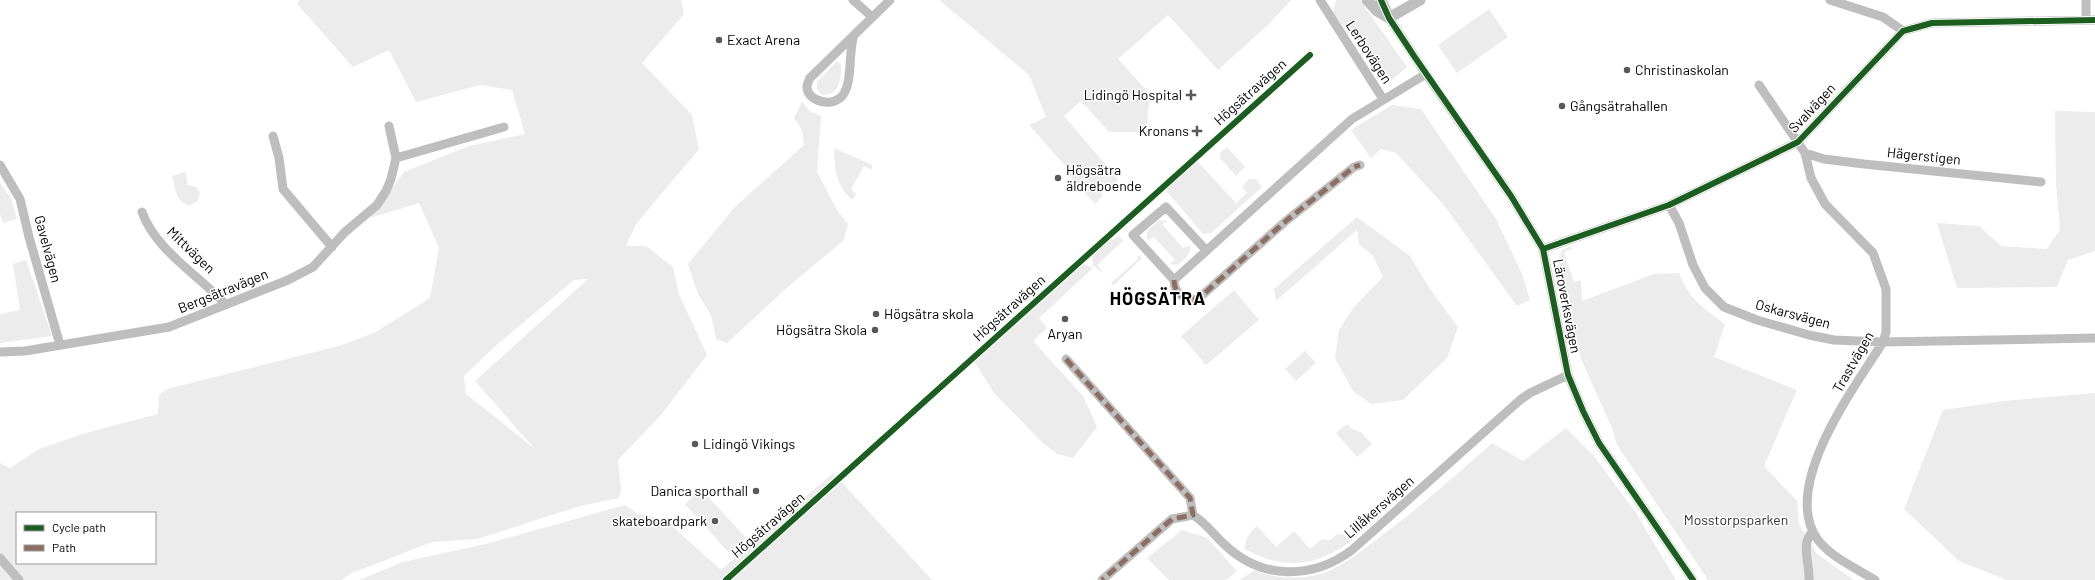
<svg xmlns="http://www.w3.org/2000/svg" width="2095" height="580" viewBox="0 0 2095 580" font-family="Barlow,sans-serif">
  <style>
    .green { fill: #ececec; fill-rule: evenodd }
    .lines { fill: none; stroke-linecap: round; stroke-linejoin: round }
    .minor { stroke: #bebebe; stroke-width: 9 }
    .tertiary { stroke: #bebebe; stroke-width: 11 }
    .quiet { stroke: #8d6e63; stroke-width: 5; stroke-dasharray: 10 5; stroke-linecap: butt }
    .cycleway-casing { stroke: #fff; stroke-width: 8 }
    .cycleway { stroke: #1b5e20; stroke-width: 6 }
    .poi-dot { fill: #595959; stroke: #fff; stroke-width: 1.5 }
    .labels { text-anchor: middle; stroke-width: 3; stroke-linejoin: round; paint-order: stroke }
    .poi-label { font-size: 14px; fill: #000; stroke: #fff; text-anchor: start }
    .street-label { font-size: 14px; fill: #000; stroke: #fff }
    .park-label { font-size: 14px; fill: #333; stroke: #fff }
    .district-label { font-size: 18px; font-weight: bold; letter-spacing: 1px; fill: #000; stroke: #fff }
  </style>
  <rect width="100%" height="100%" fill="#fff"/>
  <path class="green" d="M300 0H681L684 14 642 63 692 115 699 149 636 224 626 246H646L673 267 679 294 707 355 661 415 618 460 621 489 619 498 580 506 477 539 432 542 352 573 341 580H0V463L10 468 39 449 86 433 158 414 159 395 167 389 339 346 374 333 430 298 439 248 419 203 370 218 404 172 469 146 525 134 512 90 480 85 416 102 389 50 353 67 297 4ZM588 279 475 381 535 449 466 394 464 376 492 349 574 280ZM17 513H155V563H17Z
    M939 0H1291L1269 24 1218 70 1168 15 1118 59 1150 94 1146 132H1109L1081 101 1064 116 1118 179 1116 181 1118 183 1113 188 1110 186 1101 194 1103 196 1095 204 1064 169 1066 167 1029 125 1046 117 1029 75Z
    M1336 0H1360L1407 67 1387 84 1358 39 1349 34 1333 13Z
    M1489 9 1508 37 1457 73 1438 45Z
    M837 61 841 65C841 79 840 95 822 95L817 89V82Z
    M802 102 811 112 821 116 817 172 837 210 848 224 844 240 789 286 727 343 716 339 711 315 698 294 688 264 735 207 804 145 802 130 794 118Z
    M1392 105 1421 109 1496 219 1522 274 1530 300 1517 306 1443 204 1396 153 1381 149 1371 158 1351 130Z
    M2055 111 2095 112V251L2068 260 2057 287 1957 288 1937 223 1979 226 2001 246 2047 249 2060 229 2056 183Z
    M1227 147 1245 167 1236 176 1220 158V153Z
    M834 148 872 165V170L864 166 851 189 856 194 852 200C835 183 835 170 834 148Z
    M1197 161 1236 203 1247 193 1242 187 1249 179H1256L1262 187 1211 233 1203 234 1165 189Z
    M185 172 188 185 196 187 200 192 198 201 190 205C176 204 175 187 172 176Z
    M0 183 11 198 17 219 3 223 0 214Z
    M1357 217 1410 256 1430 289 1458 327 1447 358 1403 400 1371 404 1353 391 1335 358 1339 330 1354 307 1383 277 1373 256 1359 244 1357 230 1276 301 1274 289Z
    M1160 220 1168 221 1162 224 1183 248 1190 245C1192 254 1184 260 1177 265L1169 264 1175 260 1154 237 1148 240 1146 238 1148 230Z
    M1119 236 1123 241 1097 265 1102 271 1101 272 1093 265 1092 256 1110 238 1113 240Z
    M1571 246 1572 249 1564 252 1574 282 1581 280 1582 301 1654 274 1679 273C1689 300 1703 307 1725 324L1714 357 1797 390 1764 466 1797 501 1799 524 1817 554 1854 580H1708L1617 445 1612 428 1581 359 1558 261 1562 250Z
    M1139 255 1142 258 1113 286 1111 283 1138 259 1137 257Z
    M26 260 52 336 0 343V314L20 310 13 264Z
    M1084 264 1093 268 1039 318 1047 328 1033 341 1083 396 1097 427 1073 458 1057 454 1043 443 994 393 974 361Z
    M1234 290 1259 320 1206 365 1181 336Z
    M1305 351 1316 363 1296 381 1285 369Z
    M2095 393V580H2007L1959 561 1904 509 1943 410 2004 401Z
    M1347 424 1351 428 1362 433 1372 444 1357 457 1336 433Z
    M1566 428 1594 456 1636 513 1676 580H1240L1255 570C1275 579 1302 580 1324 573 1345 565 1362 550 1380 537 1419 508 1455 476 1492 443L1523 461Z
    M833 473 932 580H359L403 562 490 543 625 505 638 514 669 520 673 527 721 570Z
    M701 489 746 538 729 553 685 504Z
    M1257 526 1276 547 1294 531 1310 549 1322 539 1330 540 1337 534 1344 535 1350 542C1315 567 1283 570 1245 549 1244 540 1251 531 1257 526Z
    M1182 530 1207 538 1237 571 1228 579 1222 580H1169L1147 558Z"/>
  <g class="lines">
    <path class="minor" d="M853 0 871 16
      M1320 0 1383 99
      M1830 0 1883 17 1903 31
      M1389 18 1426 74 1511 196 1543 249 1568 375 1583 411 1599 443 1693 580
      M2086 20V0
      M854 35C848 52 853 81 843 95 834 108 807 102 807 87 807 84 809 80 810 78L890 0
      M1759 85 1805 153 1811 178 1825 204 1873 253 1886 289V332L1883 342C1855 387 1779 487 1818 540 1832 558 1856 568 1875 580
      M273 136 279 158 283 189 332 247
      M1805 153 1824 159 1864 164 2041 182
      M396 158 504 127
      M0 165 20 199 29 237 60 345
      M1669 205 1679 223 1693 265 1705 288 1724 307 1757 320 1809 335 1834 340 1883 342 2095 338
      M142 212C156 251 199 275 226 305
      M1543 249 1669 205 1798 142 1903 31 1932 23 2095 20
      M1206 250 1166 207 1133 235 1174 280 1352 119 1426 74
      M1174 280C1174 294 1185 301 1198 299L1287 220 1354 167 1360 165
      M0 352 25 351 169 327 288 280 313 267 345 232 377 205 386 191 391 179 396 158 389 126
      M1066 359 1190 498 1193 515
      M0 558 19 580
      M1102 580 1172 519 1193 515C1206 523 1213 534 1224 544 1261 580 1312 580 1352 550L1520 400 1530 393 1568 375
      M1809 580C1810 564 1800 544 1813 531"/>
    <path class="tertiary" d="M1367 0 1377 11 1389 18
      M1381 0 1389 18
      M1389 18 1420 0"/>
    <path class="quiet" d="M1174 280C1174 294 1185 301 1198 299L1287 220 1354 167 1360 165
      M1066 359 1190 498 1193 515 1172 519 1102 580"/>
    <g class="cycleway-casing">
      <path id="cycleway" d="M1381 0 1389 18 1414 56 1511 196 1543 249 1568 375 1583 411 1599 443 1693 580
        M1543 249 1669 205 1798 142 1903 31 1932 23 2095 20
        M726 580 1310 55"/>
    </g>
    <use href="#cycleway" class="cycleway"/>
  </g>
  <g class="poi-dot">
    <circle cx="719" cy="40" r="4"/>
    <circle cx="1627" cy="70" r="4"/>
    <path d="M1189 89h4v4h4v4h-4v4h-4v-4h-4v-4h4z"/>
    <circle cx="1562" cy="106" r="4"/>
    <path d="M1195 125h4v4h4v4h-4v4h-4v-4h-4v-4h4z"/>
    <circle cx="1058" cy="178" r="4"/>
    <circle cx="876" cy="314" r="4"/>
    <circle cx="1065" cy="319" r="4"/>
    <circle cx="875" cy="330" r="4"/>
    <circle cx="695" cy="444" r="4"/>
    <circle cx="756" cy="491" r="4"/>
    <circle cx="715" cy="521" r="4"/>
  </g>
  <g class="labels">
    <g class="poi-label">
      <text x="727" y="45">Exact Arena</text>
      <text x="1635" y="75">Christinaskolan</text>
      <text x="1182" y="100" text-anchor="end">Lidingö Hospital</text>
      <text x="1570" y="111">Gångsätrahallen</text>
      <text x="1189" y="136" text-anchor="end">Kronans</text>
      <text x="1066" y="175">Högsätra<tspan x="1066" dy="16">äldreboende</tspan></text>
      <text x="884" y="319">Högsätra skola</text>
      <text x="867" y="335" text-anchor="end">Högsätra Skola</text>
      <text x="1065" y="339" text-anchor="middle">Aryan</text>
      <text x="703" y="449">Lidingö Vikings</text>
      <text x="748" y="496" text-anchor="end">Danica sporthall</text>
      <text x="707" y="526" text-anchor="end">skateboardpark</text>
    </g>
    <g class="street-label">
      <text transform="translate(1369 52) rotate(57)" y="5">Lerbovägen</text>
      <text transform="translate(1250 92) rotate(-42)" y="5">Högsätravägen</text>
      <text transform="translate(1812 108) rotate(-47)" y="5">Svalvägen</text>
      <text transform="translate(1924 156) rotate(6)" y="5">Hägerstigen</text>
      <text transform="translate(48 249) rotate(75)" y="5">Gavelvägen</text>
      <text transform="translate(191 250) rotate(44)" y="5">Mittvägen</text>
      <text transform="translate(223 291) rotate(-22)" y="5">Bergsätravägen</text>
      <text transform="translate(1567 306) rotate(79)" y="5">Läroverksvägen</text>
      <text transform="translate(1009 308) rotate(-42)" y="5">Högsätravägen</text>
      <text transform="translate(1793 314) rotate(15)" y="5">Oskarsvägen</text>
      <text transform="translate(1853 362) rotate(-60)" y="5">Trastvägen</text>
      <text transform="translate(1379 507) rotate(-41)" y="5">Lillåkersvägen</text>
      <text transform="translate(768 525) rotate(-41)" y="5">Högsätravägen</text>
    </g>
    <g class="park-label">
      <text x="1736" y="525">Mosstorpsparken</text>
    </g>
    <g class="district-label">
      <text x="1158" y="305">HÖGSÄTRA</text>
    </g>
  </g>
  <rect x="16" y="512" width="140" height="52" fill="#ffffff" stroke="#999999"/>
  <rect x="24" y="525" width="20" height="6" fill="#1b5e20" stroke="#999999"/>
  <text x="52" y="532" font-size="12" fill="#000000">Cycle path</text>
  <rect x="24" y="545" width="20" height="6" fill="#8d6e63" stroke="#999999"/>
  <text x="52" y="552" font-size="12" fill="#000000">Path</text>
</svg>
